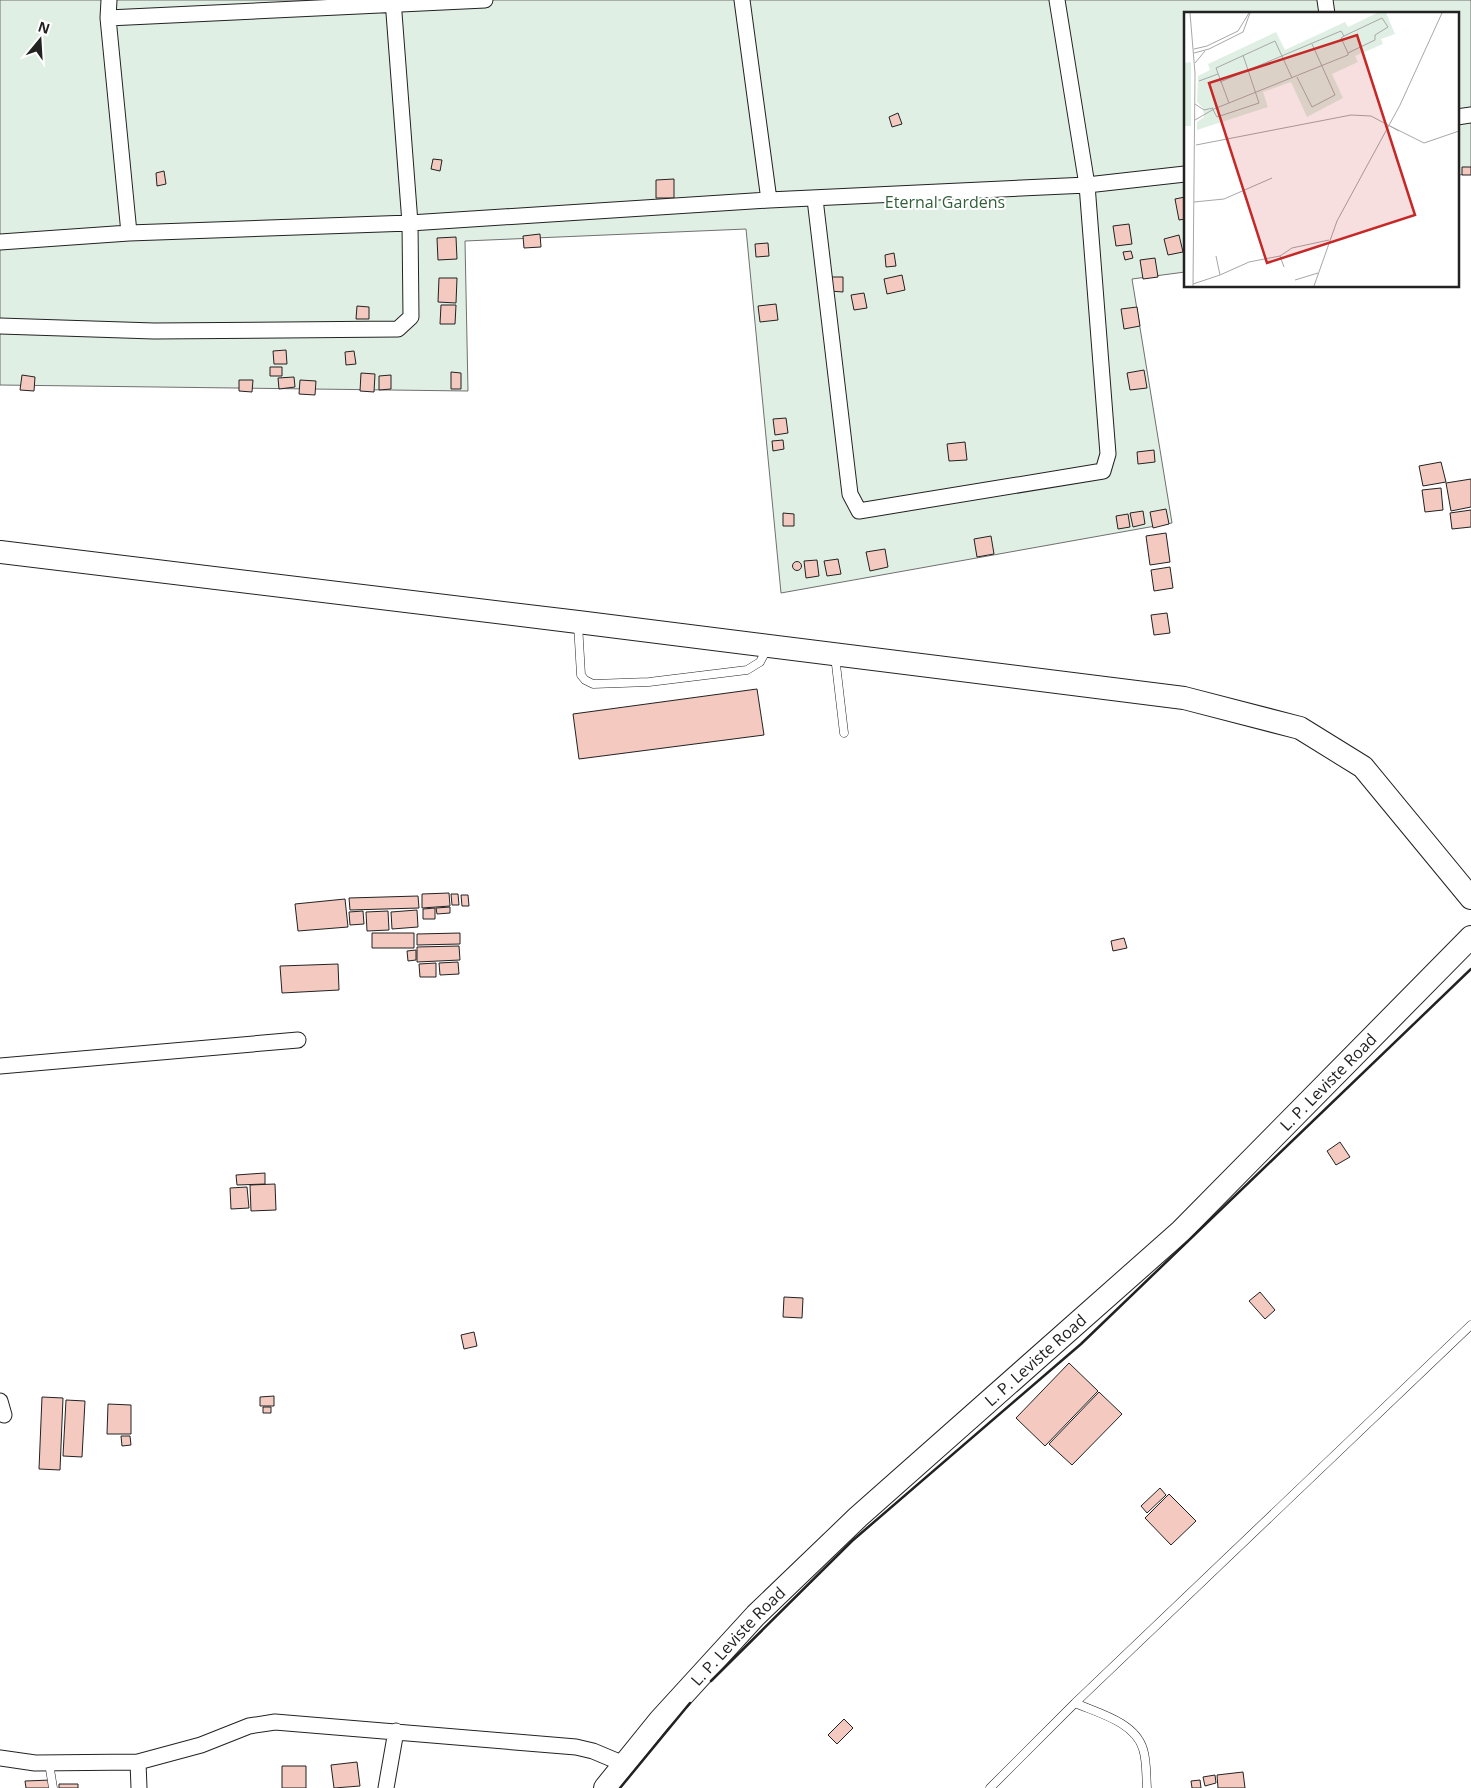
<svg xmlns="http://www.w3.org/2000/svg" width="1471" height="1788" viewBox="0 0 1471 1788" font-family="'Open Sans',sans-serif">
  <style>
    .green { fill: #e0efe3; stroke: #6f6f6f }
    .building { fill: #f3c9c0; stroke: #222 }
    .lines { fill: none; stroke-linecap: round; stroke-linejoin: round }
    .lane-casing { stroke: #222; stroke-width: 9 }
    .street-casing { stroke: #222; stroke-width: 17 }
    .secondary-casing { stroke: #222; stroke-width: 24 }
    .lane { stroke: #fff; stroke-width: 8 }
    .street { stroke: #fff; stroke-width: 15 }
    .secondary { stroke: #fff; stroke-width: 22 }
    .wall { stroke: #222; stroke-width: 2.5 }
    .labels { text-anchor: middle; stroke-width: 4; stroke-linejoin: round; paint-order: stroke }
    .park-label { font-size: 16px; fill: #2f5e38; stroke: #fff }
    .street-label { font-size: 16px; fill: #222; stroke: #fff }
    .inset-road { fill: none; stroke: #a7a7a7; stroke-width: 1 }
    .view { fill: #c62828; fill-opacity: 0.15; stroke: #c62828; stroke-width: 2.5 }
    .inset-edge { fill: none; stroke: #222; stroke-width: 2.5 }
  </style>
  <rect width="100%" height="100%" fill="#fff"/>
  <path class="green" d="M0 0H1471V174L1457 175V14H1185V272L1132 279 1172 523 781 593 746 229 465 241 468 391 0 385Z"/>
  <path class="building" d="M898 113 902 124 892 127 889 117Z
    M433 159 442 160 440 171 431 169Z
    M1462 167H1471V175H1462Z
    M164 171 166 184 157 186 156 173Z
    M674 179V198H656V180Z
    M1185 197V219L1179 220 1175 199Z
    M1129 224 1132 244 1116 246 1113 226Z
    M540 234 541 247 524 248 523 236Z
    M1179 235 1183 252 1168 255 1164 239Z
    M456 237 457 259 438 260 437 238Z
    M768 243 769 256 756 257 755 244Z
    M1131 251 1133 258 1125 260 1123 252Z
    M894 253 896 266 886 267 885 255Z
    M1155 258 1158 277 1143 279 1140 260Z
    M902 275 905 290 887 294 884 279Z
    M830 277H843V292L830 291Z
    M439 278H457L456 303 438 302Z
    M864 293 867 308 854 310 851 295Z
    M776 304 778 320 760 322 758 306Z
    M441 305H456L455 324H440Z
    M357 306 369 307V319H356Z
    M1137 307 1140 326 1124 329 1121 309Z
    M286 350 287 364H274L273 351Z
    M354 351 356 364 346 365 345 352Z
    M270 367H282V376H270Z
    M1144 370 1147 388 1130 390 1127 373Z
    M451 372 461 373V389H451Z
    M361 373 375 374 374 392 360 391Z
    M22 375 35 377 34 391 20 390Z
    M391 375V389L379 390V376Z
    M294 377 295 387 279 389 278 378Z
    M239 380H253L252 392 239 391Z
    M300 380 316 381 315 395 299 394Z
    M786 418 788 433 775 435 773 419Z
    M783 440 784 449 773 451 772 441Z
    M965 442 967 460 949 461 947 444Z
    M1154 450 1155 462 1138 464 1137 452Z
    M1441 462 1446 482 1423 486 1419 466Z
    M1471 479V507L1451 511 1446 483Z
    M1441 488 1443 510 1425 512 1422 490Z
    M1166 509 1169 524 1153 528 1150 512Z
    M1471 510V527L1452 529 1450 513Z
    M1143 511 1145 524 1133 527 1130 513Z
    M783 513 794 514V526H783Z
    M1128 514 1130 527 1118 529 1116 516Z
    M1166 533 1170 562 1150 565 1146 536Z
    M991 536 994 554 977 557 974 539Z
    M885 549 888 567 870 571 866 552Z
    M838 559 841 574 827 576 824 561Z
    M817 560 819 576 806 578 804 561Z
    M792.5 566a4.5 4.5 0 1 1 9 0a4.5 4.5 0 1 1-9 0Z
    M1170 567 1173 588 1154 591 1151 570Z
    M1167 613 1170 633 1154 635 1151 615Z
    M757 689 764 735 579 759 573 714Z
    M449 893 450 906 422 908V894Z
    M451 894H458L459 905H452Z
    M461 895H468L469 906H462Z
    M418 896 419 908 350 910 349 898Z
    M345 899 348 927 298 931 295 904Z
    M450 907V913L437 914 436 908Z
    M435 908V919H423V909Z
    M417 910 418 927 392 929 391 912Z
    M363 911 364 924 350 925 349 912Z
    M388 911 389 930 367 931 366 912Z
    M372 933H414V948H372Z
    M460 933V944L417 945V934Z
    M1124 938 1127 948 1113 951 1111 941Z
    M459 946 460 960 417 962V947Z
    M416 950V960L408 961 407 951Z
    M458 962 459 974 440 975 439 963Z
    M436 963V977H420L419 964Z
    M338 964 339 990 282 993 280 966Z
    M1340 1142 1350 1157 1336 1165 1327 1151Z
    M265 1173V1184L237 1185 236 1175Z
    M275 1184 276 1210 251 1211 250 1185Z
    M247 1187 249 1208 231 1209 230 1188Z
    M1260 1292 1275 1310 1265 1319 1249 1301Z
    M784 1297 803 1298 802 1318 783 1317Z
    M474 1332 477 1346 464 1349 461 1335Z
    M1069 1363 1098 1391 1045 1446 1016 1418Z
    M1099 1392 1122 1414 1072 1465 1049 1444Z
    M274 1396V1406H260V1397Z
    M42 1397 63 1398 60 1470 39 1469Z
    M66 1400 85 1401 82 1457 63 1456Z
    M108 1404 131 1405V1434H107Z
    M263 1407H271V1413H263Z
    M121 1436H130L131 1445 122 1446Z
    M1160 1488 1166 1495 1147 1513 1141 1506Z
    M1169 1494 1196 1521 1171 1545 1145 1518Z
    M844 1719 853 1728 837 1744 828 1735Z
    M357 1762 360 1786 334 1788 331 1765Z
    M282 1766H306V1788H282Z
    M1243 1772 1245 1788H1218L1217 1775Z
    M1215 1775 1216 1783 1205 1786 1203 1777Z
    M51 1780V1788H26L25 1781Z
    M1200 1780 1201 1788H1192L1191 1781Z
    M59 1784H78V1788H59Z"/>
  <g class="lines">
    <g class="lane-casing">
      <path id="lane" d="M578 624 581 675 585 680 593 684 649 682 747 670 760 662 767 649
        M835 656 844 733
        M1075 1703C1098 1713 1135 1722 1143 1749 1147 1761 1146 1776 1147 1788
        M49 1763 53 1788
        M990 1788 1075 1703 1471 1325"/>
    </g>
    <g class="street-casing">
      <path id="street" d="M109 0 108 18 129 233
        M742 0 769 200
        M1325 0 1327 14
        M108 18 485 0
        M1457 117 1471 115
        M815 199 850 494 859 511 1103 471 1108 454 1087 185 1057 0
        M0 242 129 233 410 223 769 200 1087 185 1185 174
        M0 326 154 331 398 329 411 317 410 223 393 0
        M0 1066 298 1040
        M0 1401 4 1415
        M0 1758 35 1763 138 1762 139 1788
        M138 1762 201 1745 249 1726 275 1722 576 1747 593 1751 624 1764
        M386 1788 396 1731"/>
    </g>
    <g class="secondary-casing">
      <g id="secondary">
        <path d="M0 552 578 622 1184 698 1300 728 1363 767 1471 898"/>
        <path id="s1" d="M605 1788 660 1720 756 1615 858 1517 1181 1231 1471 937"/>
      </g>
    </g>
    <use href="#lane" class="lane"/>
    <use href="#street" class="street"/>
    <use href="#secondary" class="secondary"/>
    <path class="wall" d="M711 1681 852 1541 1081 1344 1471 969
      M620 1788 690 1703"/>
  </g>
  <g class="labels">
    <g class="park-label">
      <text x="945" y="208">Eternal Gardens</text>
    </g>
    <g class="street-label">
      <text dy="6" stroke="none"><textPath href="#s1" startOffset="1012">L. P. Leviste Road</textPath></text>
      <text dy="6" stroke="none"><textPath href="#s1" startOffset="608">L. P. Leviste Road</textPath></text>
      <text dy="6" stroke="none"><textPath href="#s1" startOffset="202">L. P. Leviste Road</textPath></text>
    </g>
  </g>
  <g transform="translate(1184 12)">
    <rect width="275" height="275" fill="#fff"/>
    <path d="M193 1H202L211 22 197 27 199 32 171 44 174 50 148 62 159 86 123 105 107 70 79 80 84 95 13 118V110L20 105 19 96 13 90 14 64 26 58 24 52 92 20 101 38 161 10 164 15ZM7 50V114H0V51Z" fill="#e0efe3"/>
    <path class="inset-road" d="M6 1 11 61 9 274M160 24 157 26 164 41M10 37 23 34 54 19 65 1M10 41 25 37 59 20 66 1M11 51 21 39M113 65 128 95 151 83 128 32M15 69 34 62M36 70 157 19 160 24M45 91 32 56 91 29 108 66M11 92 20 98 29 96M28 96 33 105 75 91 59 43M11 108 30 97 164 43V41L191 28V23L204 15 198 6 160 24M206 114 240 131 275 119M12 133 167 103 187 104 215 119M59 179 71 213M10 190 40 187 88 166M96 244 108 236 145 228M36 263 65 250 96 244 100 255M111 268 134 261M9 272 36 263 32 244M130 274 153 209 216 93 258 1"/>
    <path class="view" d="M173 23 231 203 83 251 25 71Z"/>
    <rect width="275" height="275" class="inset-edge"/>
  </g>
  <g transform="translate(40 40) rotate(18)" stroke="#ffffff" stroke-width="4" paint-order="stroke">
  <path d="M0-4L9 19L0 12L-9 19Z" fill="#222222"/>
  <text y="-8" font-size="14" font-weight="bold" text-anchor="middle" fill="#222222">N</text>
  </g>
</svg>
